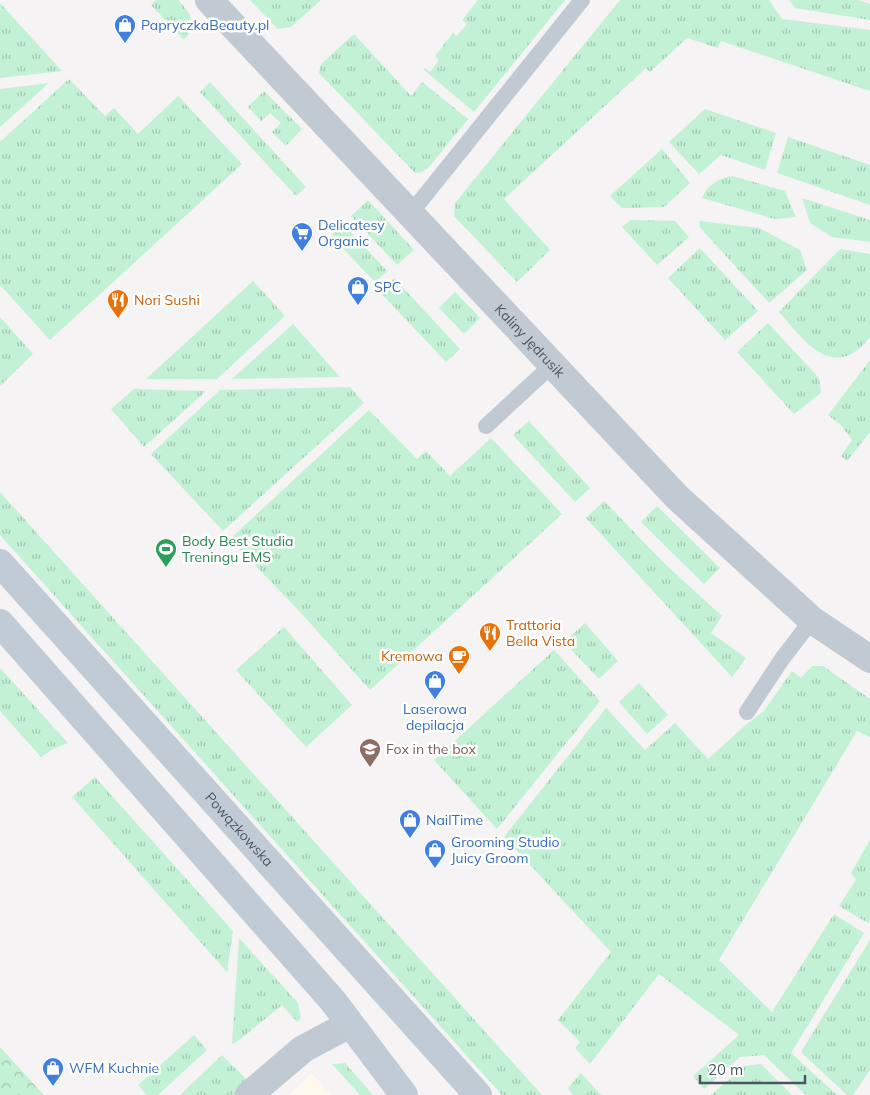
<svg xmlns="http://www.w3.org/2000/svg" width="870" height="1095" viewBox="0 0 870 1095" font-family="Mulish,sans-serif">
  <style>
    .commercial { fill: #fdf9ef }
    .grass { fill: url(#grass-tufts) }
    .forest { fill: url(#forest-crowns) }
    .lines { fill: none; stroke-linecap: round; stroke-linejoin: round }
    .lane { stroke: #c1cad2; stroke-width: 16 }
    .street { stroke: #c1cad2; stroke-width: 28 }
    .secondary { stroke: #c1cbd6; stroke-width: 28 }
    .labels { text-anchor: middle; stroke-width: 5; stroke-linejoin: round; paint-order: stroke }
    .shop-label { font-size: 14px; fill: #366cbe; stroke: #fff; text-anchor: start }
    .food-label { font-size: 14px; fill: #c56008; stroke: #fff; text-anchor: start }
    .street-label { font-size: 14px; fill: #4a5661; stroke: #fff }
    .leisure-label { font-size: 14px; fill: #27864d; stroke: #fff; text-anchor: start }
    .education-label { font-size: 14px; fill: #785e54; stroke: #fff; text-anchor: start }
  </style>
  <defs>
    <pattern id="grass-tufts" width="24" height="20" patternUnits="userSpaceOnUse" patternTransform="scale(1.25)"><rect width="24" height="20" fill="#c3f1d5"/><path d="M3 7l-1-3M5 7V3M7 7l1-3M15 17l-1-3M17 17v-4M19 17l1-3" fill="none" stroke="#a0c6b0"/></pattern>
    <pattern id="forest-crowns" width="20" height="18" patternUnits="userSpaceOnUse" patternTransform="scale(1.25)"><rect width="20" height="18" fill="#c3f1d5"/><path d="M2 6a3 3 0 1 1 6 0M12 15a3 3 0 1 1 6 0" fill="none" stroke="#a0c6b0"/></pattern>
  </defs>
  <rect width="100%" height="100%" fill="#f5f3f3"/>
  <path class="commercial" d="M312 1073 331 1095H289Z"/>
  <path class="grass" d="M156 0H178C191 14 198 23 184 40L151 5Z
    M250 0H321L291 27 278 29Z
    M478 0H565L474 112 424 70 425 68 430 72 439 60 435 56 453 33 457 36 467 24 462 20Z
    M620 0H769L782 19 870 30V91L721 41 718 48 687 38 650 72 646 68 504 199 550 250 517 282 454 216 455 203Z
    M789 0H858L870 4V20L795 8Z
    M0 3 62 71 0 78Z
    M354 34 411 96 422 82 468 119 429 167 422 172 415 173 319 73 321 64Z
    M69 79 105 116 114 108 138 134 178 96 242 164 50 340 0 285V142Z
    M210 82 306 187 296 196 200 92Z
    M49 83 0 127V89Z
    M264 91 302 129 286 146 272 132 281 123 270 113 261 121 248 107Z
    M705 109 776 133 765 170 721 155 699 174 669 142Z
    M788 137 870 165V205L777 173Z
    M662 149 690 183 664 207 622 208 610 196Z
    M732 176 785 191 796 217 775 219 702 198C707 185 719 178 732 176Z
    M802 198 870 220V242L832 237 810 223Z
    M368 200 414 250 397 265 351 216Z
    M631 220 675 221 689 237 657 265 622 227Z
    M699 221 759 228 800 250 807 270 769 303 704 232 700 227Z
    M343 224 387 271 375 282 331 236Z
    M700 248 758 311 725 340 668 278Z
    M840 249 870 254V337C834 383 805 342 779 312Z
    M394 278 460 349 446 362 379 291Z
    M253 281 285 316 217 379H146Z
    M455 292 480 318 464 334 439 308Z
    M0 317 33 354 0 386Z
    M768 323 819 378 821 393 794 414 737 352Z
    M293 324 340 377 232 379Z
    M870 360V432L847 461 841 456 852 440 841 425 828 415Z
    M350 387 364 403 223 531 151 454 220 390Z
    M134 389 206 391 144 447 111 409Z
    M369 410 417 459 426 451 450 476 491 438 562 514 370 690 301 613 230 539Z
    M529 421 590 488 575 502 513 435Z
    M0 492 542 1095H502L0 535Z
    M604 501 665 564 722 616 711 633 746 658 732 677 586 518Z
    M657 506 720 568 704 584 641 522Z
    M585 623 618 661 599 679 564 642Z
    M284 627 352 705 306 747 236 670Z
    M554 650 600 701 497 829 434 760Z
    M812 666H823L870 699V737L857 731 719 960 772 1012 834 914 864 933 791 1053 837 1095H806L764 1055 740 1057 704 1089 693 1076 739 1035 659 974 590 1064 575 1048 580 1042 558 1020 611 952 504 837 606 708 645 750 675 723 708 759 749 722 764 711 792 671 801 678Z
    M0 668 68 743 53 749 41 757 0 711Z
    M639 683 668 715 647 734 619 702Z
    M95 777 233 931 227 972 72 797Z
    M870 840V920L868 923 839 906 856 880 851 873Z
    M239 938 298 1003 301 1018 297 1022 282 1005 238 1041 232 1044Z
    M870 940V1070L853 1095H847L801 1052Z
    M194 1035 207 1050 158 1095H147L138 1085Z
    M222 1055 248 1081 233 1095H180Z
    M345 1063 373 1095H360L332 1064Z
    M761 1064 792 1095H711L744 1066Z
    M581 1073 601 1095H573L568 1088Z"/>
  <path class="forest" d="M0 1047 44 1095H0Z"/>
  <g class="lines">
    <path class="lane" d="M410 214 582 0
      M486 426 552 365
      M747 712 782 659 812 620"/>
    <g class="street">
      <path id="s1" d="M209 0 677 497 812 620 870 659"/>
      <path d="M249 1095 303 1049 350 1024"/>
    </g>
    <g class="secondary">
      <path id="s2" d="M0 563 478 1095"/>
      <path d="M0 623 333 1001 404 1095"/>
    </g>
  </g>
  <defs>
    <g id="shop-pin" transform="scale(1.125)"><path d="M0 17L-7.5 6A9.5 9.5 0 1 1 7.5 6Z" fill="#3f7fe0" stroke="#fff"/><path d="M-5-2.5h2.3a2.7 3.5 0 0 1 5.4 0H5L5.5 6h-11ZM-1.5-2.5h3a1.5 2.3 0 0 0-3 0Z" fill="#fff"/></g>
    <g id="supermarket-pin" transform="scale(1.125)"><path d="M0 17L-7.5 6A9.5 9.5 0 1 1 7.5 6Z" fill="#3f7fe0" stroke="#fff"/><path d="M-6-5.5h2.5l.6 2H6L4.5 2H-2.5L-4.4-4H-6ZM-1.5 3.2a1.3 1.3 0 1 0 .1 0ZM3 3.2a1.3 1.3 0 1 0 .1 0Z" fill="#fff"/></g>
    <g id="restaurant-pin" transform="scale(1.125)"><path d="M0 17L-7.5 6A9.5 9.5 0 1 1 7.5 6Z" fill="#e8710a" stroke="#fff"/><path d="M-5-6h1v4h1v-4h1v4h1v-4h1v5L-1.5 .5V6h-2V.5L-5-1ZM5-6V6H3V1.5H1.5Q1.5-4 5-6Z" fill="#fff"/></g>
    <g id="stadium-pin" transform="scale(1.125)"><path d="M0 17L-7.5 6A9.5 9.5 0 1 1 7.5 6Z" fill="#2e9e5b" stroke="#fff"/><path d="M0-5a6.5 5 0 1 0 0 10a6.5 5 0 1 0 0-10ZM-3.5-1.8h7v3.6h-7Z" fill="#fff"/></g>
    <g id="cafe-pin" transform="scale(1.125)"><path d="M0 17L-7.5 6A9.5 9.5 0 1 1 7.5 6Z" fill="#e8710a" stroke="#fff"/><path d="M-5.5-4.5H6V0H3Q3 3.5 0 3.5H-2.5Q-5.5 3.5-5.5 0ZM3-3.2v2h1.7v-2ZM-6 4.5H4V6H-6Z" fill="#fff"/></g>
    <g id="school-pin" transform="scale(1.125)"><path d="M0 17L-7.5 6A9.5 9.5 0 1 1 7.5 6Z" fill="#8d6e63" stroke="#fff"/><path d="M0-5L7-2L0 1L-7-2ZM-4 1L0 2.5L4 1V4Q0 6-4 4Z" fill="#fff"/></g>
  </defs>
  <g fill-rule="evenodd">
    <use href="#shop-pin" x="125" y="25"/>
    <use href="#supermarket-pin" x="302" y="233"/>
    <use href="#shop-pin" x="358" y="287"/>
    <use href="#restaurant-pin" x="118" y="300"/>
    <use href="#stadium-pin" x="166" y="549"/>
    <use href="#restaurant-pin" x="490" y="633"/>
    <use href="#cafe-pin" x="459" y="656"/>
    <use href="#shop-pin" x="435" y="681"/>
    <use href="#school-pin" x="370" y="749"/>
    <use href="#shop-pin" x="410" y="820"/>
    <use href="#shop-pin" x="435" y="850"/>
    <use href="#shop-pin" x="53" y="1068"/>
  </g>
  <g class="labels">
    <g class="shop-label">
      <text x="141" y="30">PapryczkaBeauty.pl</text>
      <text x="318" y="230">Delicatesy<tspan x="318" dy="16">Organic</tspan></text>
      <text x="374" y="292">SPC</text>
      <text x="435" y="714" text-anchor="middle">Laserowa<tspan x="435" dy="16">depilacja</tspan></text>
      <text x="426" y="825">NailTime</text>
      <text x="451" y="847">Grooming Studio<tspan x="451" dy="16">Juicy Groom</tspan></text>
      <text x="69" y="1073">WFM Kuchnie</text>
    </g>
    <g class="food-label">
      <text x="134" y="305">Nori Sushi</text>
      <text x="506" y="630">Trattoria<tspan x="506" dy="16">Bella Vista</tspan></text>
      <text x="443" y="661" text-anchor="end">Kremowa</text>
    </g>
    <g class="street-label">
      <text dy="5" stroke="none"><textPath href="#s1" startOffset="468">Kaliny Jędrusik</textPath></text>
      <text dy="5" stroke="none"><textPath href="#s2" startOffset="358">Powązkowska</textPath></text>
    </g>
    <g class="leisure-label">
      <text x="182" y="546">Body Best Studia<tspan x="182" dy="16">Treningu EMS</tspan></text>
    </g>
    <g class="education-label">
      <text x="386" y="754">Fox in the box</text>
    </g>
  </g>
  <path d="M700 1075v8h105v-8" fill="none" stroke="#4a5661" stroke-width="2.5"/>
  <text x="708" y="1075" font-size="15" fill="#4a5661" stroke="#ffffff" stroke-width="4" paint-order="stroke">20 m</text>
</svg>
